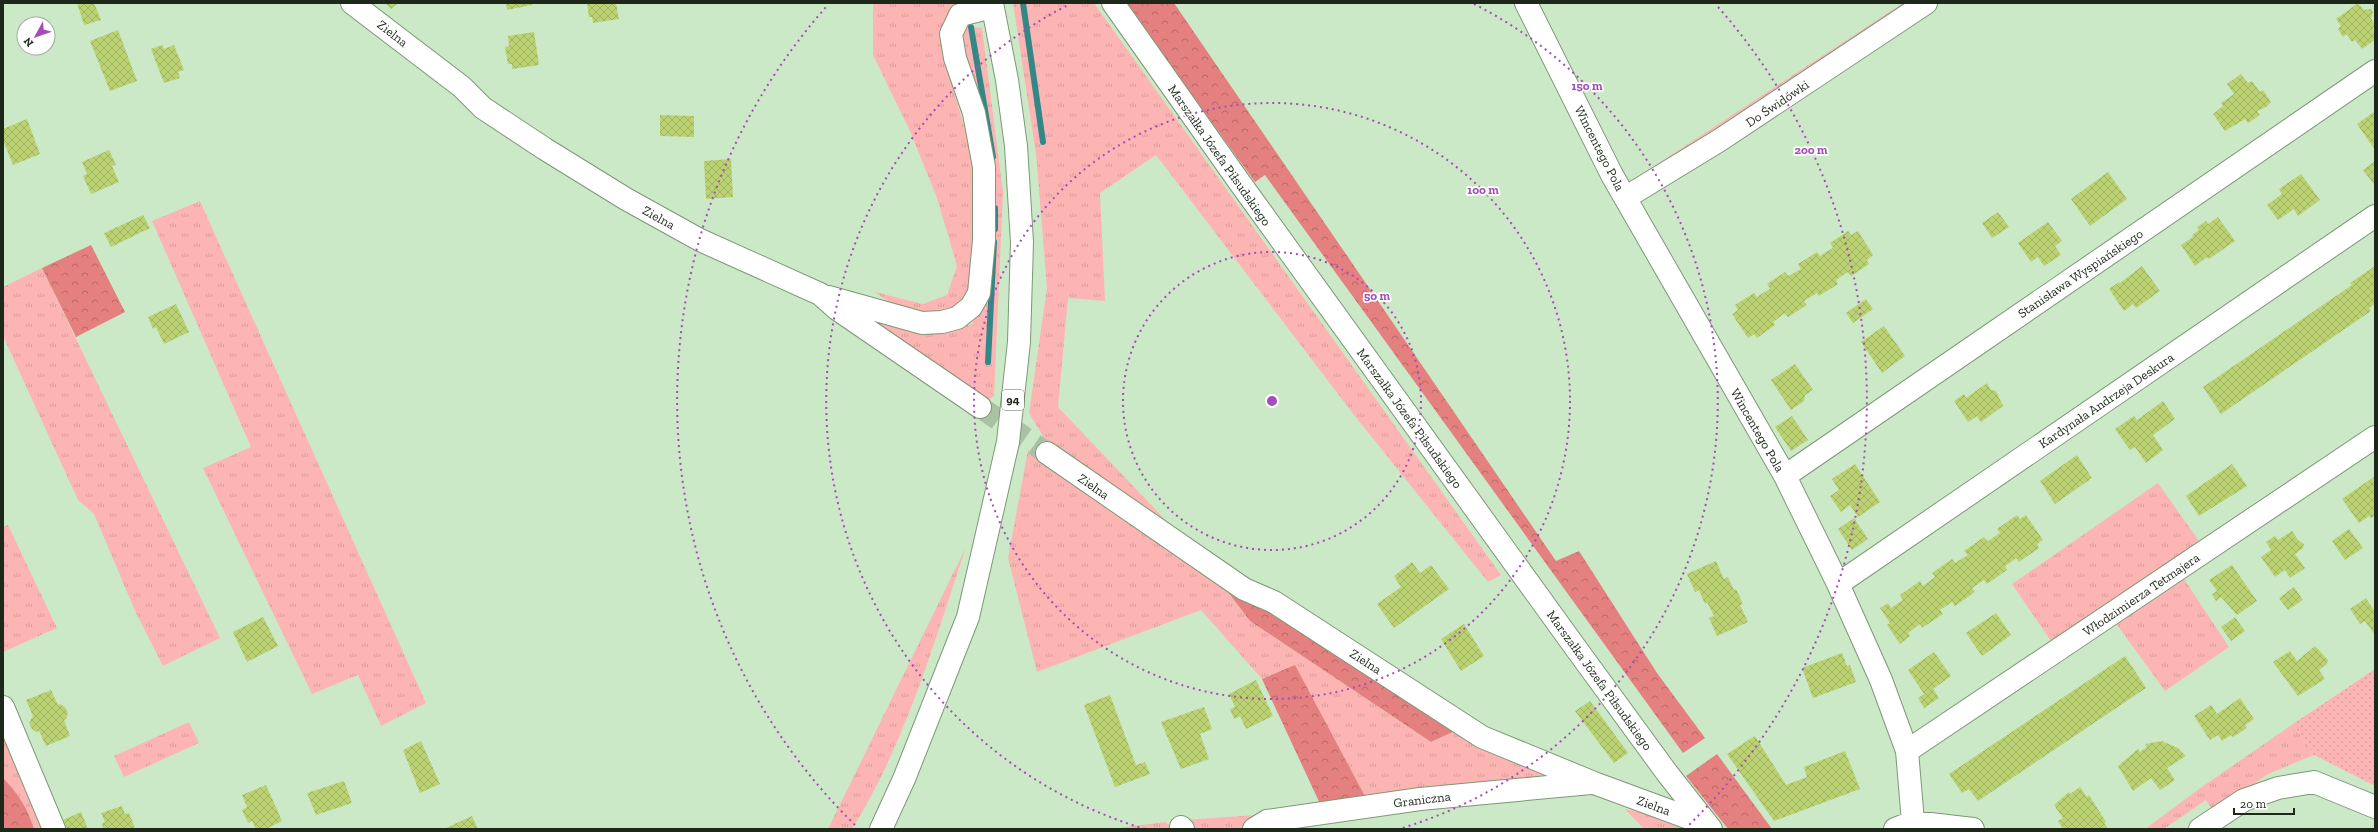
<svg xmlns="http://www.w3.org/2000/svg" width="2378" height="832" viewBox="0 0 2378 832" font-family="'Zilla Slab',serif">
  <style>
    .grass { fill: url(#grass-tufts) }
    .forest { fill: url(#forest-crowns) }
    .park { fill: url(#park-dots) }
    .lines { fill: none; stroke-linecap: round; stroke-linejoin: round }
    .stream { stroke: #348787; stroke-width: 6 }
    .building { fill: url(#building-cross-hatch) }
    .minor-tunnel { stroke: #a9c2a4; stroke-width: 22; stroke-dasharray: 22 11; stroke-linecap: butt }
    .minor-casing { stroke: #7d9878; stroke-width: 24 }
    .primary-casing { stroke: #7d9878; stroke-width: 24 }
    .minor { stroke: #fff; stroke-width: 22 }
    .primary { stroke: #fff; stroke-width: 22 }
    .ring { fill: none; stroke: #a54cb8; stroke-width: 2; stroke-dasharray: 2 4 }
    .labels { text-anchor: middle; stroke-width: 3.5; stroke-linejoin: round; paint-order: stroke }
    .shield { fill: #fff; stroke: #61685f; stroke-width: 1 }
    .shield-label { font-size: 12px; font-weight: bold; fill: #1d271a }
    .street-label { font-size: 13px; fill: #1d271a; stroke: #fff }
    .centre { fill: #a54cb8; stroke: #fff; stroke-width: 2 }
    .ring-label { font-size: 12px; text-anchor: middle; font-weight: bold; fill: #a54cb8; stroke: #fff; stroke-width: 3.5; stroke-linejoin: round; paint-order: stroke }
  </style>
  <defs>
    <pattern id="grass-tufts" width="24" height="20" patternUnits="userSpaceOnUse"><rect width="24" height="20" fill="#fdb5b3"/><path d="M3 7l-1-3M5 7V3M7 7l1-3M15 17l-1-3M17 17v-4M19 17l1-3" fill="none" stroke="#d89c99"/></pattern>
    <pattern id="forest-crowns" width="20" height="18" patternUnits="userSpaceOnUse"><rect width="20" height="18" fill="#e58080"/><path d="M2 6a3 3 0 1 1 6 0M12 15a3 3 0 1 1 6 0" fill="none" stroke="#b96968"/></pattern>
    <pattern id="park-dots" width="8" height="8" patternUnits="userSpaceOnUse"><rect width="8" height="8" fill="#fdb5b3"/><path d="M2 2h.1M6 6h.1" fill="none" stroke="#d89c99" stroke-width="1.8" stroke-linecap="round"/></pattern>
    <pattern id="building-cross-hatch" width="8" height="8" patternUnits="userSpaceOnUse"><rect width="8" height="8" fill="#bbd272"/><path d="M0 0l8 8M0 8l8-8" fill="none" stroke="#a0b462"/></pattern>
  </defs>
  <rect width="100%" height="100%" fill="#cce9c7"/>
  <path class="grass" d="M873 3H961L948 17 941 48 979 176 969 293 954 309 931 316 900 310 875 292 923 304 947 295 957 266 937 198 910 131 873 55Z
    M1013 3H1094L1501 575 1488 582 1354 415 1156 155 1100 193 1105 301 1068 298 1058 407 1175 530 1172 534 1039 443 1044 438 1029 413 1047 288 1036 154Z
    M1903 3H1916L1828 65 1627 184Z
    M964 26 982 28 1003 192 994 396 986 402 858 312 944 331 972 324 985 296 992 192 959 41Z
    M200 201 426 703 381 726 358 675 312 694 203 468 251 447 152 221Z
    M42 268 220 638 163 666 136 613 94 514 78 500 3 336V287Z
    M1028 450 1195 562 1228 592 1250 621 1431 742 1457 730 1557 779 1367 800 1295 666 1262 679 1201 610 1037 672 1008 558Z
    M2158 483 2199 541 2055 647 2012 584Z
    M8 525 57 628 3 652V527Z
    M966 547C934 642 906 743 852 829H828Z
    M2182 576 2229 647 2165 691 2115 622Z
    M189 722 199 743 124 777 114 756Z
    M2293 724 2314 755 2268 774 2214 812 2206 800 2164 829H2145L2199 789Z
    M3 728 47 829H34C28 809 18 793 3 778Z
    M1625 809 1687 822 1691 829H1644Z
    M1271 814 1245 829H1189L1183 820Z
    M1166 822 1172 829H1110Z"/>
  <path class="forest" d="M1125 3H1174L1556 561 1579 551 1657 673 1705 738 1683 753 1265 175 1255 182Z
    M91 245 125 312 76 337 42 268Z
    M1228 592 1271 610 1457 730 1431 742 1250 621Z
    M1295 665 1367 800 1322 808 1262 679Z
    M1717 754 1772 829H1728L1686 776Z
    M3 778C18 793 28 809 34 829H3Z"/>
  <path class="park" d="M2375 669V786L2314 755 2293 724Z"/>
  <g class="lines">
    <path class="stream" d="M1023 3 1043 142
      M971 27 993 157
      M995 208V229
      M988 362 994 242"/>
  </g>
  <path class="building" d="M77 3H94L101 20 84 25Z
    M385 3H398L391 9Z
    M506 3H532V5L507 10Z
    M587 3H616L619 19 593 23 592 17H589Z
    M2358 3 2364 10 2371 9 2373 13 2371 18 2375 25 2373 28 2375 40 2362 49 2355 40 2352 42 2347 34 2343 37 2338 29 2341 26 2336 19Z
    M118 30 137 81 110 91 90 41Z
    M534 32 539 65 512 69V64H508L505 47 509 46 508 36Z
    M162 45 164 49 174 45 184 70 178 72 180 78 164 83 151 49Z
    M2241 74 2248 83 2252 81 2260 92 2263 90 2271 102 2266 107 2257 111 2260 115 2248 123 2245 119 2225 131 2213 114 2223 106 2221 103 2234 94 2227 84Z
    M2375 111V150L2357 124Z
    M660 115 694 116V137L660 136Z
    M27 119 40 154 13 165 3 140V129Z
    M109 150 116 165 112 166 119 182 91 194 83 176 87 174 82 162Z
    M731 159 733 197 706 199 704 161Z
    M2375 161V186L2363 170Z
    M2108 172 2127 199 2090 226 2071 199Z
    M2301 174 2320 200 2298 216 2294 209 2278 220 2267 205 2282 194 2279 189Z
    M1998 212 2009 227 1992 238 1982 223Z
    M143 215 150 228 111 247 104 233Z
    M2218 217 2235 241 2209 259 2207 257 2195 266 2181 245 2193 237 2192 235 2199 230 2197 227 2206 221 2208 224Z
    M2048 222 2062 241 2055 246 2061 255 2044 266 2038 257 2031 262 2018 243Z
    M1848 231 1851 235 1858 231 1873 255 1867 260 1869 264 1851 276 1848 272 1836 280 1838 284 1819 296 1817 293 1804 301 1807 305 1788 317 1785 313 1773 322 1775 325 1757 338 1754 334 1748 338 1732 314 1738 310 1735 305 1754 293 1757 297 1763 293 1770 289 1767 284 1785 272 1788 276 1801 269 1798 264 1817 252 1820 256 1826 252 1833 248 1830 243Z
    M2142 266 2160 291 2136 308 2133 304 2124 311 2109 289 2119 282 2120 283Z
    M2375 266V304L2369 308 2371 311 2221 414 2203 387 2352 285 2350 283Z
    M1866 299 1873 309 1853 323 1846 313Z
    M176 304 189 332 164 344 156 327 153 329 148 317Z
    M1884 326 1905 356 1882 373 1861 342Z
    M1795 364 1813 390 1805 395 1804 401 1791 410 1771 380Z
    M1987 383 1991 390 1996 391 2003 406 1981 422 1977 416 1968 422 1954 401 1964 394 1966 398Z
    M2163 401 2175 419 2153 435 2163 450 2146 463 2135 447 2130 450 2115 429 2134 416 2137 420Z
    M1792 416 1808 440 1791 451 1775 427Z
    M2077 455 2092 478 2055 504 2040 481Z
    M1855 464 1880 502 1858 517 1850 505 1841 512 1830 496 1839 490 1832 479Z
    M2232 464 2247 486 2199 516 2186 496Z
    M2375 476V516L2371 518 2369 516 2359 523 2342 499Z
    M2017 515 2020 519 2026 515 2043 540 2037 544 2039 548 2019 562 2016 558 2011 562 2005 566 2007 570 1987 584 1984 580 1972 588 1975 592 1955 606 1952 602 1940 610 1943 614 1922 628 1920 624 1908 633 1910 636 1900 644 1887 625 1890 623 1880 608 1888 603 1891 608 1903 600 1900 595 1920 581 1923 586 1935 577 1932 573 1952 559 1955 563 1968 555 1964 551 1984 537 1988 541 2000 533 1997 529Z
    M1854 518 1868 539 1852 550 1838 529Z
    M2349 529 2363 548 2345 560 2332 541Z
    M2292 531 2298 540 2304 544 2303 548 2295 554 2305 568 2290 578 2285 570 2275 577 2261 557 2271 550 2266 542 2275 536 2278 540Z
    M1716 561 1724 579 1728 577 1734 590 1736 589 1743 604 1740 605 1748 622 1717 636 1709 618 1714 616 1707 602 1705 604 1699 590 1695 592 1687 574Z
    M1412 562 1420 573 1431 565 1449 589 1394 628 1377 604 1401 587 1394 576Z
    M2232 565 2257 601 2237 615 2221 597 2216 601 2212 594 2217 591 2209 580Z
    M2294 587 2303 600 2288 610 2279 598Z
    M2366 598 2375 612V635L2365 621 2360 624 2350 609Z
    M1996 613 2011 635 1982 656 1966 633Z
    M263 617 278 646 247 662 233 632Z
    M2235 617 2245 631 2231 641 2221 627Z
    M1464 624 1484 656 1461 671 1441 639Z
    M2315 646 2328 660 2327 664 2319 670 2325 679 2298 696 2273 662 2290 651 2297 661Z
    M1934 652 1951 676 1933 689 1939 698 1924 708 1918 698 1924 694 1908 670Z
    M1842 653 1847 666 1850 665 1856 682 1813 698 1802 668Z
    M2125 656 2146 688 1978 801 1969 789 1962 793 1949 774Z
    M1256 680 1273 716 1246 729 1240 716 1234 719 1230 709 1235 707 1229 694Z
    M51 690 58 705 60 704 65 707 68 713 66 719 64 720 70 736 46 746 39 731 37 732 32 729 29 723 33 716 26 700Z
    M1110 695 1136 765 1145 762 1150 774 1115 787 1084 705Z
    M2240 698 2254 719 2245 725 2247 728 2233 737 2231 735 2222 741 2218 735 2210 740 2194 716 2211 705 2217 714Z
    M1590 701 1628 753 1614 763 1575 711Z
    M1204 707 1212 729 1200 734 1209 759 1181 769 1161 722Z
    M1755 736 1786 785 1807 777 1804 767 1845 751 1860 789 1774 821 1727 754Z
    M421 741 440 784 420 793 403 750Z
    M2162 741 2178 748 2186 756 2167 768 2175 780 2160 790 2151 778 2133 791 2118 766 2138 749 2140 752 2147 747 2145 744Z
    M344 781 352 803 316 815 307 793Z
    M266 785 282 821 266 829H256L252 821 248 823 242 810 247 807 242 795Z
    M2080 787 2087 797 2089 795 2106 822 2104 823 2108 829H2063L2058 821 2063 818 2054 805 2069 792 2070 794Z
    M122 806 125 814 129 813 135 828 103 829 102 824 105 822 101 813Z
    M81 812 88 829H67L63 820Z
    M472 816 478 829H446V828Z"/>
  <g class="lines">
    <path class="minor-tunnel" d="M980 407 1047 453"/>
    <g class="minor-casing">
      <path id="minor" d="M352 3 462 87 483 108 545 149 626 199 700 240 820 294 837 309 980 407
        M1113 3 1240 183 1575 647 1667 773 1711 829
        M1526 3 1612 175 1785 476 1838 584 1881 680 1907 751 1913 822
        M1625 198 1720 140 1926 3
        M829 297 922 323 942 322 957 318 971 307 979 293 984 240V167L974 113 955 58 951 34 960 15 992 7
        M1047 453 1244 589 1274 602 1482 737 1594 783 1708 825
        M1785 476 2375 71
        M1838 584 2375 216
        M3 707 54 829
        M1907 751 2375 437
        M1181 827 1183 829
        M1254 829 1267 821 1420 799 1591 783
        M1895 829 1913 822 1973 829
        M2200 829 2244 800 2278 788 2314 782 2375 807"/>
    </g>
    <g class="primary-casing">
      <path id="primary" d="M881 829 904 779 968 617 1008 442 1019 342 1022 242 1016 146 1007 80 992 3"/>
    </g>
    <use href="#minor" class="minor"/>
    <use href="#primary" class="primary"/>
  </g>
  <g class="ring">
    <circle cx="1272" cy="401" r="149"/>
    <circle cx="1272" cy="401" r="298"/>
    <path d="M1145 829A446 446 0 0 1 1070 4M1474 4A446 446 0 0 1 1399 829"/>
    <path d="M855 825A595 595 0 0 1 826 7M1718 7A595 595 0 0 1 1689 825"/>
  </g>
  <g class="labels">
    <rect class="shield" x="1002" y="390" width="22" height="20" rx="3"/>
    <g class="shield-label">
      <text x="1013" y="404">94</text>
    </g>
    <g class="street-label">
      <text transform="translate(393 33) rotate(38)" y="5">Zielna</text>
      <text transform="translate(1777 103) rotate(-34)" y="5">Do Świdówki</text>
      <text transform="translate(1600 148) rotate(63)" y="5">Wincentego Pola</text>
      <text transform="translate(1220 155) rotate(55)" y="5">Marszałka Józefa Piłsudskiego</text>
      <text transform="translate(659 217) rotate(29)" y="5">Zielna</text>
      <text transform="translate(2080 273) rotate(-34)" y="5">Stanisława Wyspiańskiego</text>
      <text transform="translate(2106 400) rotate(-34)" y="5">Kardynała Andrzeja Deskura</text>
      <text transform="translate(1410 418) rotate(54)" y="5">Marszałka Józefa Piłsudskiego</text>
      <text transform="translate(1758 430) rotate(60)" y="5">Wincentego Pola</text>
      <text transform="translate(1094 486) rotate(35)" y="5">Zielna</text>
      <text transform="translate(2141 594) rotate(-34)" y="5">Włodzimierza Tetmajera</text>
      <text transform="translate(1366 661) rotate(33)" y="5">Zielna</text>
      <text transform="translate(1600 680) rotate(54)" y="5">Marszałka Józefa Piłsudskiego</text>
      <text transform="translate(1422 799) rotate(-7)" y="5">Graniczna</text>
      <text transform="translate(1654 805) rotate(20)" y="5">Zielna</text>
    </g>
  </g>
  <circle cx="1272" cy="401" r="6" class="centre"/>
  <g class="ring-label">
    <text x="1587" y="90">150 m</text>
    <text x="1811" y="154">200 m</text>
    <text x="1483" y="194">100 m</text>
    <text x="1377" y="300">50 m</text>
  </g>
  <rect width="2378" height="832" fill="none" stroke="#1d271a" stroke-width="8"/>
  <g transform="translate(36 36) rotate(230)"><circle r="19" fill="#ffffff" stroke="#a5a9a3"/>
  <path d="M0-3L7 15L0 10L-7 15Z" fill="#a54cb8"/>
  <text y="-6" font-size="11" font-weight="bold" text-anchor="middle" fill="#1d271a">N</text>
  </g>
  <path d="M2234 808v6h60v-6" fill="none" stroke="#1d271a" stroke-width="2"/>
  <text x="2240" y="808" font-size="12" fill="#1d271a" stroke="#ffffff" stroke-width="3" paint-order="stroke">20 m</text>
</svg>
